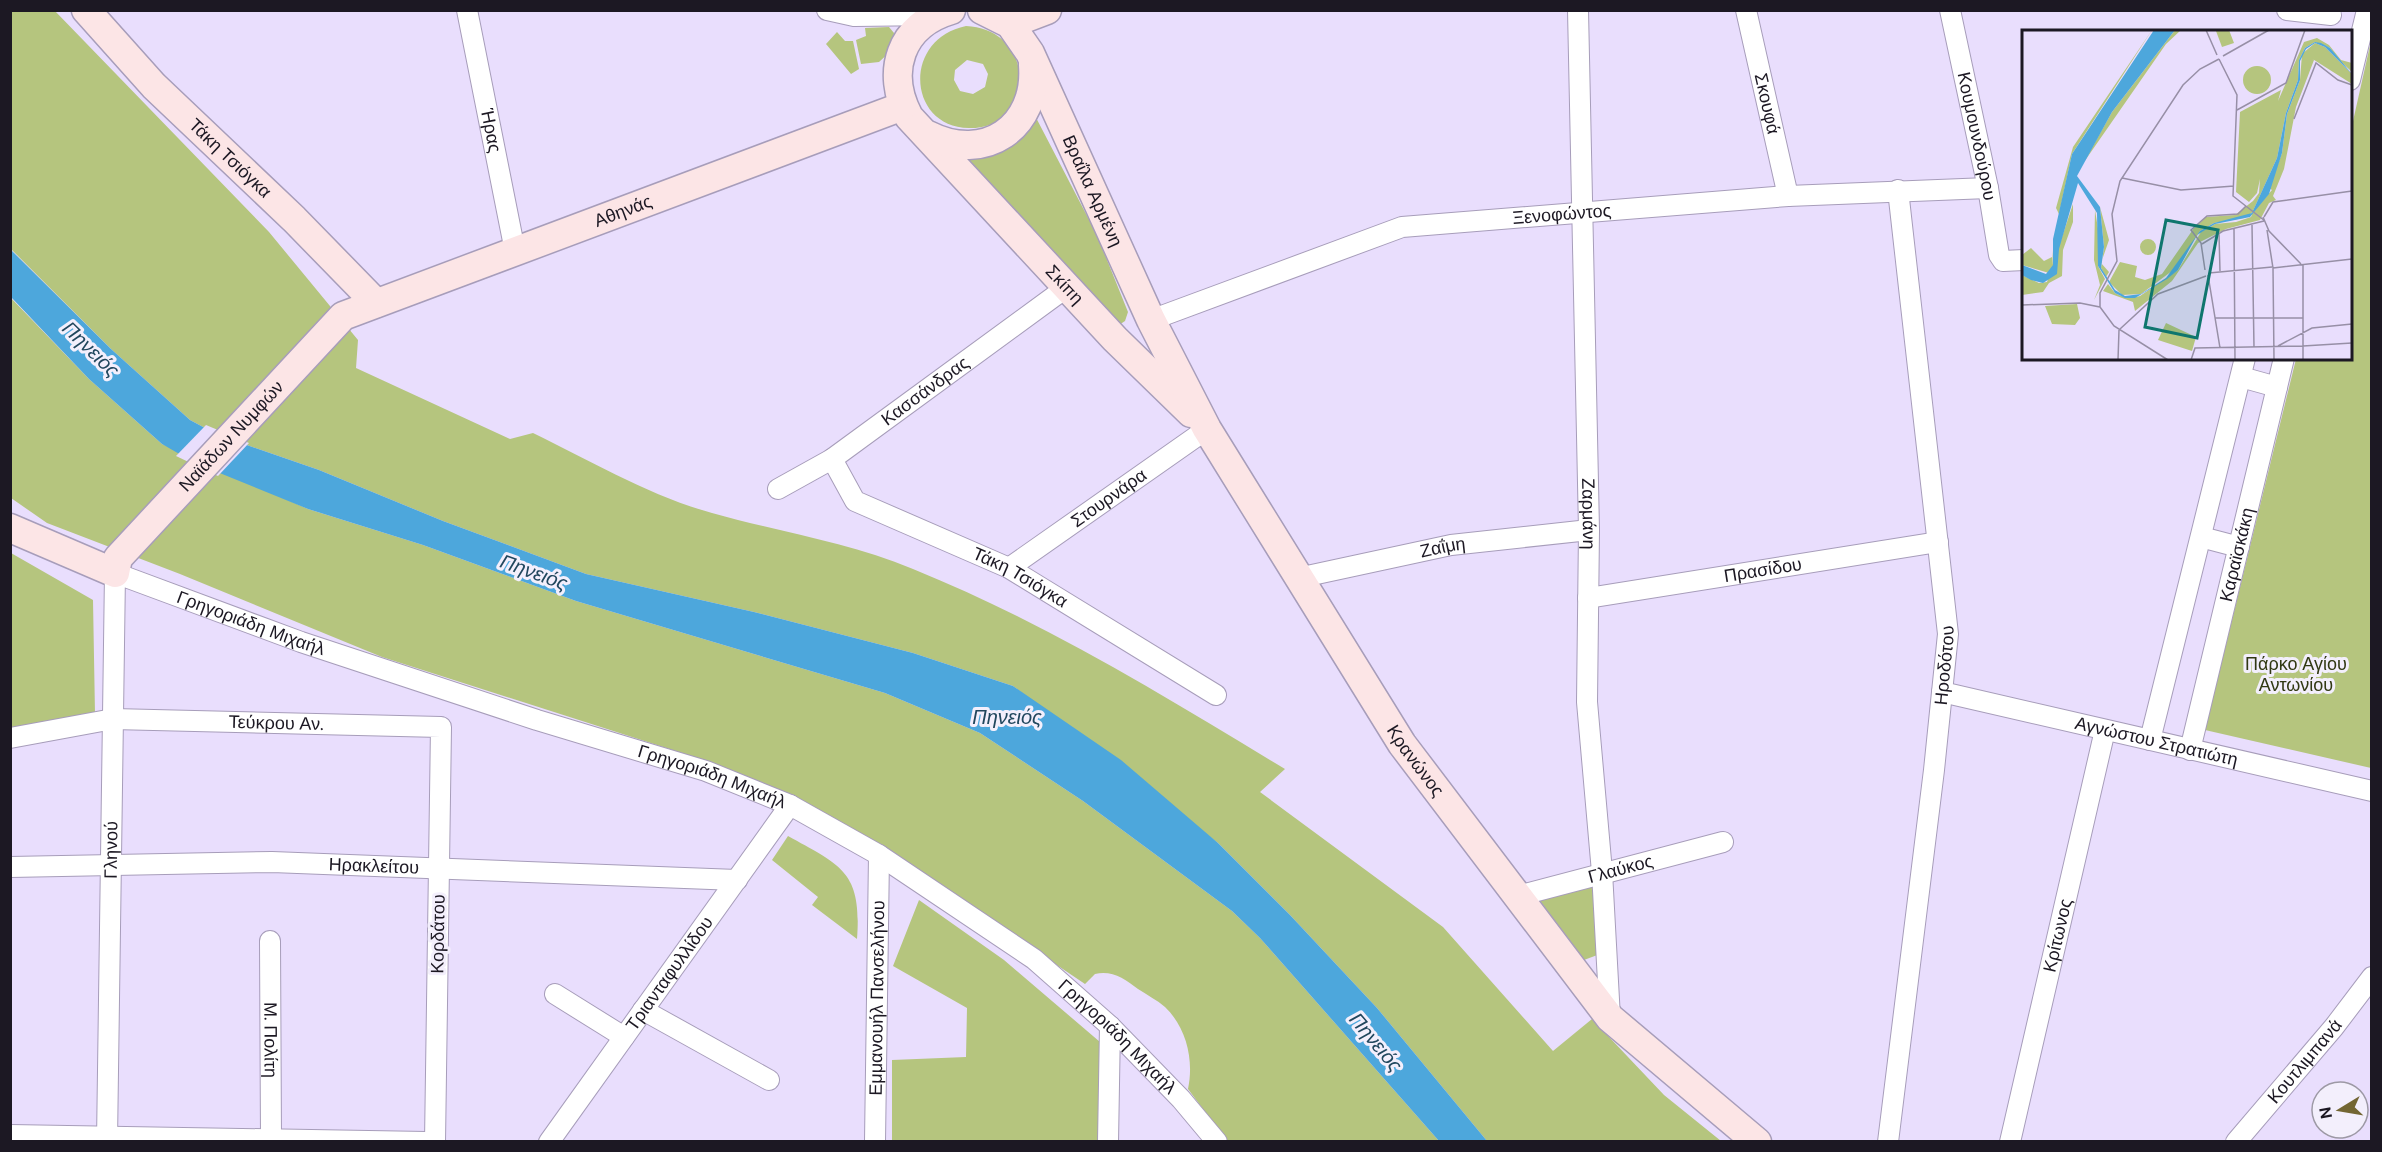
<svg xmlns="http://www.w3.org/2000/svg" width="2382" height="1152" viewBox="0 0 2382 1152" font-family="'DM Sans',sans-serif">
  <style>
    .green { fill: #b5c57e; fill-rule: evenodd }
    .water { fill: #4da7dc }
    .pier { fill: #e9defd }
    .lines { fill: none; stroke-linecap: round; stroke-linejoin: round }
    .street-casing { stroke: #a79dba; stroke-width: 22 }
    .secondary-casing { stroke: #a79dba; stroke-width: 31 }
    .street { stroke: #fff; stroke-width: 20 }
    .secondary { stroke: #fce5e6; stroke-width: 28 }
    .labels { text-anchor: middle; stroke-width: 6; stroke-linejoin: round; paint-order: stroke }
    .street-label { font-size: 18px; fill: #1c1823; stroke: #f3effc }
    .park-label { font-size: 18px; fill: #313913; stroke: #f3effc }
    .water-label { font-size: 20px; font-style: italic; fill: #21475e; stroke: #f3effc }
    .inset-road { fill: none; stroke: #978fa6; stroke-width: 1.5 }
    .view { fill: #0f766e; fill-opacity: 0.15; stroke: #0f766e; stroke-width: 3 }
    .inset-edge { fill: none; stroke: #1c1823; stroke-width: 3 }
  </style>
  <rect width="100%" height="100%" fill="#e9defd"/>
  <path class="green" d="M10 11H55L269 232 358 340 356 368 510 439 533 433C591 461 650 496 712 513 779 532 848 542 913 569 1044 622 1164 696 1285 769L1260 792 1443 927 1553 1051 1592 1019 1664 1095 1721 1141H1487L1377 1008 1290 915 1218 843 1013 686 913 653 754 612 586 574 443 521 319 470 218 435 190 420 111 349 11 249Z
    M966 26C1040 30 1034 130 969 128 907 127 902 39 966 26ZM967 60 983 64 988 74 985 87 973 94 960 91 954 80 955 70Z
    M889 27 894 33 892 50 879 62 861 64 856 40 866 36 865 28Z
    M837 32 845 41H853L859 69 851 74 826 44Z
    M2371 41V768L2205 730 2296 359 2350 358 2351 130Z
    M1031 108 1097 235 1128 312 1125 321 1119 325 960 156Z
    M10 297 89 379 162 444 308 509 423 545 576 601 885 693 980 733 1083 801 1232 911 1260 938 1439 1141H1227L1188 1089C1194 1061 1187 1028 1165 1007 1157 1000 1147 995 1138 989 1125 979 1112 970 1095 974L1085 984 999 926 794 799 710 762 382 657 180 574 47 523 11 498Z
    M11 553 93 600 95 714 11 731Z
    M788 836C842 866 862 872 857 939L812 905 818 897 772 860Z
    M1592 882 1600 954 1584 960 1540 901Z
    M919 900 1004 960 1100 1042V1141L892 1142V1060L966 1057 967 1008 893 966Z"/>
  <path class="water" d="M10 249 111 349 190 420 218 435 319 470 443 521 586 574 754 612 913 653 1013 686 1121 760 1218 843 1290 915 1377 1008 1487 1141H1439L1260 938 1232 911 1083 801 980 733 885 693 576 601 423 545 308 509 195 463 162 444 89 379 11 297Z"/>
  <path class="pier" d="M206 425 249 443 218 476 176 456Z"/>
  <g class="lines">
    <g class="street-casing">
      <g id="street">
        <path id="s1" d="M467 10 515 251"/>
        <path d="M827 10 854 16 935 15"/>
        <path id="s2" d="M1578 10 1589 530 1587 702 1602 872 1610 1018"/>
        <path id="s3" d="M1746 10 1788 196"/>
        <path id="s4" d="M1950 10 1988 188 1999 255 2003 261 2024 260"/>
        <path d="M2287 10 2331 15"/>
        <path d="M2350 80 2367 10"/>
        <path id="s5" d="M1151 320 1402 227 1788 196 1988 188"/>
        <path d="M2241 377 2277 387"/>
        <path id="s6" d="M832 459 855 501 1009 568 1216 695"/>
        <path id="s7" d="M778 489 832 459 1067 287"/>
        <path d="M2201 537 2239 547"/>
        <path id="s8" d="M1009 568 1207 429"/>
        <path id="s9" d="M1298 578 1451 545 1589 530"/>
        <path id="s10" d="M1588 598 1938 542"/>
        <path id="s11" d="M1942 692 2372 791"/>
        <path id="s12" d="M10 738 113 719 441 727 435 1142"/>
        <path d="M2150 740 2245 358"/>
        <path id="s13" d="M2190 750 2284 358"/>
        <path id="s14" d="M10 867 272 862 737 880"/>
        <path id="s15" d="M1518 896 1723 842"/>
        <path id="s16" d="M270 941 271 1139"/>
        <path d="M555 994 624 1037"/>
        <path d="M643 1010 769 1080"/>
        <path d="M10 1135 426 1142"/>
        <path id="s17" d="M107 1142 115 573 301 642 537 720 706 771 790 805 879 855 1034 959 1110 1026 1181 1099 1217 1142"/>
        <path id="s18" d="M549 1142 790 805"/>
        <path id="s19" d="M875 1142 879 855"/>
        <path d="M1108 1142 1110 1026"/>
        <path id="s20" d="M1888 1142 1934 770 1948 634 1898 190"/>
        <path id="s21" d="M2010 1142 2105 730"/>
        <path id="s22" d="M2236 1142 2334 1027 2372 977"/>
      </g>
    </g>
    <g class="secondary-casing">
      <g id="secondary">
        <path id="s23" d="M86 10 154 86 294 219 376 303"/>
        <path id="s24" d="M951 10C900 25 885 72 909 117L1115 339 1191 413"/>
        <path id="s25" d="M982 10 1010 24 1030 53 1151 320 1207 429 1402 744 1610 1018 1757 1142"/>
        <path d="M1010 24 1047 10"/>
        <path d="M928 135C985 164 1038 127 1033 65"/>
        <path id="s26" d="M10 528 115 573 118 558 343 316 903 106"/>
      </g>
    </g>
    <use href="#street" class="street"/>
    <use href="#secondary" class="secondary"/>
  </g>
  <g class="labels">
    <g class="street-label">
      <text dy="6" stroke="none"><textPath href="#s3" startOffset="96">Σκουφά</textPath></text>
      <text dy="6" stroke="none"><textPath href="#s1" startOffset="123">Ήρας</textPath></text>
      <text dy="6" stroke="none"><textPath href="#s4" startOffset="129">Κουμουνδούρου</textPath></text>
      <text dy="6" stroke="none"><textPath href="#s23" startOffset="207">Τάκη Τσιόγκα</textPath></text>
      <text dy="6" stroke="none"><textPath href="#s25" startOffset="218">Βραΐλα Αρμένη</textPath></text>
      <text dy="6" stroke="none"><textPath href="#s26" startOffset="759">Αθηνάς</textPath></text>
      <text dy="6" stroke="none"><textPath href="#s5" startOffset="428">Ξενοφώντος</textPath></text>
      <text dy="6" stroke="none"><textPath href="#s24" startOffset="363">Σκίπη</textPath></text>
      <text dy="6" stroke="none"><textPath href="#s7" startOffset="177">Κασσάνδρας</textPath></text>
      <text dy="6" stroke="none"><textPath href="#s26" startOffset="296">Ναϊάδων Νυμφών</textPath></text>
      <text dy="6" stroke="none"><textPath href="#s8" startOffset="122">Στουρνάρα</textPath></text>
      <text dy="6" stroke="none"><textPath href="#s2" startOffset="504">Ζαρμάνη</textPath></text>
      <text dy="6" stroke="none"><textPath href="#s9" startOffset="148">Ζαΐμη</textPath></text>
      <text dy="6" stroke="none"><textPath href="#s13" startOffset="201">Καραϊσκάκη</textPath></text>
      <text dy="6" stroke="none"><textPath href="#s10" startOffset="177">Πρασίδου</textPath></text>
      <text dy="6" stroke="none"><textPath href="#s6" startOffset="230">Τάκη Τσιόγκα</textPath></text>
      <text dy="6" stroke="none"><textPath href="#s17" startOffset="714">Γρηγοριάδη Μιχαήλ</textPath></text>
      <text dy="6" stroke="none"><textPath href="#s20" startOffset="480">Ηροδότου</textPath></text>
      <text dy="6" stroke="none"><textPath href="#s12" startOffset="268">Τεύκρου Αν.</textPath></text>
      <text dy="6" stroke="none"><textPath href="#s11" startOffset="220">Αγνώστου Στρατιώτη</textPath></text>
      <text dy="6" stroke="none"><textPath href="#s25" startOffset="874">Κρανώνος</textPath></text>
      <text dy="6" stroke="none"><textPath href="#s17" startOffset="1200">Γρηγοριάδη Μιχαήλ</textPath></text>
      <text dy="6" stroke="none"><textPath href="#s17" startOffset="292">Γληνού</textPath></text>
      <text dy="6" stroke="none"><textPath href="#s14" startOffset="364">Ηρακλείτου</textPath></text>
      <text dy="6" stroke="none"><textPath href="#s15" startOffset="106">Γλαύκος</textPath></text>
      <text transform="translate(438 934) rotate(-89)" y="6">Κορδάτου</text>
      <text dy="6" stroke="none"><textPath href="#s21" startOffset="212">Κρίτωνος</textPath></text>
      <text dy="6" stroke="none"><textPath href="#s18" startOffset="207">Τριανταφυλλίδου</textPath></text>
      <text dy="6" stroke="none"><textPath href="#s19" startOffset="144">Εμμανουήλ Πανσελήνου</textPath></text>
      <text dy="6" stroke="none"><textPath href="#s17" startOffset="1686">Γρηγοριάδη Μιχαήλ</textPath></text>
      <text dy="6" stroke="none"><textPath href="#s16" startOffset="99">Μ. Πολίτη</textPath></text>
      <text dy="6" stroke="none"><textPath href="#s22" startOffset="106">Κουτλιμπανά</textPath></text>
    </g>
    <g class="park-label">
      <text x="2296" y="670">Πάρκο Αγίου<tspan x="2296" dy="21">Αντωνίου</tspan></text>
    </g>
    <g class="water-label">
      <text transform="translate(91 349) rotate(44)" y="7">Πηνειός</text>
      <text transform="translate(534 572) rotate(20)" y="7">Πηνειός</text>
      <text x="1007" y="724">Πηνειός</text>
      <text transform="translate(1376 1042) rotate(50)" y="7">Πηνειός</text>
    </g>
  </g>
  <g transform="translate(2022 30)">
    <rect width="330" height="330" fill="#e9defd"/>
    <path d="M130 0 50 124 37 184 34 178 51 117ZM153 0H159L144 14 62 132 90 82ZM207 0 212 13 200 17 194 1ZM295 8 307 15 319 30 330 33V42L314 27 308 18 293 12 283 18 277 30 276 50 264 83 255 128 231 181 250 160 247 158 260 123 265 84 278 50 280 24 293 13 303 17 330 44V54L289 28 292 30 274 77 262 139 251 166 254 170 247 173 238 190 204 199 176 213 150 251 113 281 111 272 81 261 86 254 93 263 99 266 110 268 118 266 156 240 179 202 193 194 214 192 229 187 231 182 222 188 192 193 178 201 154 238 119 264 100 265 87 252 98 232 115 236 113 247 123 250 140 244 172 198 184 187 213 185 231 171 237 163 238 149 235 163 227 172 214 162 218 82 259 60 256 71 282 12ZM221 50a14 14 0 1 1 28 0a14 14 0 1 1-28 0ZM51 174V192L41 220 40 246 27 253 21 262 0 265V245L17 253 25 252ZM78 177 87 210 79 233 87 242 84 247 79 238 82 217ZM73 180 77 205 76 236 83 249 72 270 78 255 72 230ZM118 217a8 8 0 1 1 16 0a8 8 0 1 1-16 0ZM9 218 22 231 30 227V220L31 236 27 243 0 235V225ZM55 274 58 288 53 295 30 294 23 276ZM144 293 174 307 170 321 136 310Z" fill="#b5c57e"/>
    <path d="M132 0H153L90 82 55 146 78 177 82 217 79 238 93 260 103 266 119 264 144 248 178 201 192 193 230 183 255 128 264 83 276 50 277 30 283 18 293 12 299 13 308 18 330 44 303 17 293 13 284 19 278 31V50L265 84 260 123 247 164 228 187 193 194 175 205 156 240 145 249 113 268H103L93 263 76 236 75 183 56 153 37 219 35 244 21 253 9 250 0 245V235L24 244 31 235V209L50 124Z" fill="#4da7dc"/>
    <path class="inset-road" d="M184 0 195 25M201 26 247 0M197 29 215 65 211 166 243 191M215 80 264 53 283 0M272 89 294 33 316 50 330 55M100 148 159 160 212 156M241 187 247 201 279 234M242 187 251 172 330 161M230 195 232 317M212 199 213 330M245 200 251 238M197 204 198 241M180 214 201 201 242 191M251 238 252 330M251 238 330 229M183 240 179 213 169 200 185 186 216 184 224 176M187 243 250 237M186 245 198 318M0 275 58 273 78 277V263L95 231 90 184 98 151 161 55 178 39 197 29M78 277 92 296 146 330M193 288H281M98 299 136 264 184 246M256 316 290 298 330 294M281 316 330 313M96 330 97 300M169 330 173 318 281 316M281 330V234"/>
    <path class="view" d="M144 190 196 200 175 308 123 297Z"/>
    <rect width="330" height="330" class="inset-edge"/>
  </g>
  <rect width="2382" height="1152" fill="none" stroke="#1c1823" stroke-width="24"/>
  <g transform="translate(2340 1110) rotate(259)"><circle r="28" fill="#f3effc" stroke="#9d99a5" stroke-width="1.5"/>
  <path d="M0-4.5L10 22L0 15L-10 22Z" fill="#736633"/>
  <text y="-9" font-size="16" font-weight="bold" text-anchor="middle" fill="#1c1823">N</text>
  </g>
</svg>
